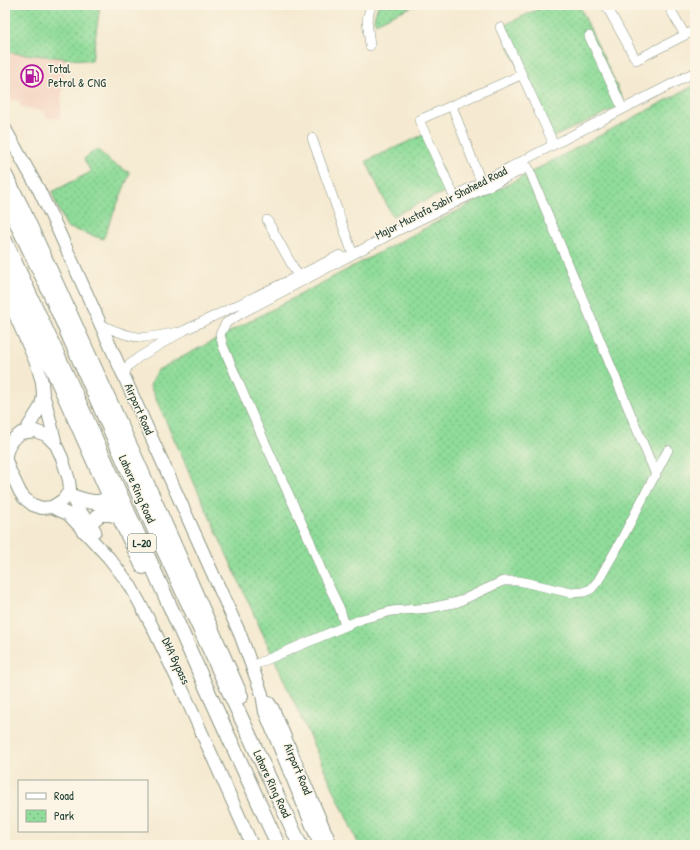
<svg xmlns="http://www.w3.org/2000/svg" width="700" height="850" viewBox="0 0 700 850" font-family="'Patrick Hand',sans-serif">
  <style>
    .built { fill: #f4d3c0 }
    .park { fill: url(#park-dots); stroke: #588c67 }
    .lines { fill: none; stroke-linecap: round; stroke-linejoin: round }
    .minor-casing { stroke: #8a9482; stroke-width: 10 }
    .major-casing { stroke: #8a9482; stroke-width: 14 }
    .highway-casing { stroke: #8a9482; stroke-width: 16 }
    .minor { stroke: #fff; stroke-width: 9 }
    .major { stroke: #fff; stroke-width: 12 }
    .highway { stroke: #fff; stroke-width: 14 }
    .labels { text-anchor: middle; stroke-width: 3; stroke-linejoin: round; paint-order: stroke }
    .shield { fill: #fcf5e5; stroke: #617469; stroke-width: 1 }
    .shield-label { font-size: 11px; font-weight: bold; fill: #1f3d34 }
    .poi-label { font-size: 12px; fill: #1f3d34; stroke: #fcf5e5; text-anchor: start }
    .street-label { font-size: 12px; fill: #1f3d34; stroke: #fcf5e5 }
  </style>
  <defs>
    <pattern id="park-dots" width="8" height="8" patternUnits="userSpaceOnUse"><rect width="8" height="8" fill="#90dc9a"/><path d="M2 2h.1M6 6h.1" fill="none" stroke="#75b47e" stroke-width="1.8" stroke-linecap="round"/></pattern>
  </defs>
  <rect width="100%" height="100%" fill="#fcf5e5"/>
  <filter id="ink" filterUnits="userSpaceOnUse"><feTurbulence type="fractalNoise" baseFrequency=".025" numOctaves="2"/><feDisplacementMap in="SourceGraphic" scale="8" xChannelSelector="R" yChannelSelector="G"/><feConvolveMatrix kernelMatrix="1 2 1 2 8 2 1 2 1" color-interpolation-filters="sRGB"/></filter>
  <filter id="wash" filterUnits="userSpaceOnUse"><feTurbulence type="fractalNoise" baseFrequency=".012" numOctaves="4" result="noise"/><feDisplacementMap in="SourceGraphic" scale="16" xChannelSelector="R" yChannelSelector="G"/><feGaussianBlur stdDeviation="0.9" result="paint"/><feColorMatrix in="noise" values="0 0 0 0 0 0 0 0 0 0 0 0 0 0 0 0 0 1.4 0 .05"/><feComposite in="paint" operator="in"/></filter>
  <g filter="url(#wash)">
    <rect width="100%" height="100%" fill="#f5ead1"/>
    <path class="built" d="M5 52 65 58 60 119 47 118 44 111 21 107 19 101 6 100 5 101Z"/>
    <path class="park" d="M5 5H100L92 61 5 52Z
      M378 5H416L390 16 376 23 374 19Z
      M547 5H579L625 104 551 138 500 27Z
      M695 85V845H359L150 386 156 371Z
      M425 134 451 189 392 216 366 161Z
      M97 149 112 163 130 173 103 239 67 227 57 206 52 192 91 172 84 159Z"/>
  </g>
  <g filter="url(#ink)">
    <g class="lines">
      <g class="minor-casing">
        <path id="minor" d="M606 5 636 60 695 30
          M668 5 685 35
          M500 27 551 138V146
          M589 36 623 109
          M370 46 367 20 371 5
          M452 106 481 182
          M312 138 351 249
          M462 192 695 72
          M454 196 419 120 521 75
          M267 220 298 276
          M100 324C133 340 143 340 177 332
          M124 375 128 366 139 357 185 330 298 276 340 255
          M345 626 340 609 322 572 310 541 252 414 223 346 220 334 226 323 242 313 397 231 528 167 656 475
          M252 666 362 619 392 611 430 608 458 602 503 581H519L571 593 584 592 591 589 598 581 617 548 668 450"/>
      </g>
      <g class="major-casing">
        <path id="major" d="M5 129 39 190 58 230 240 634 262 694 265 712 320 845
          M5 292 37 365 42 382 43 395 41 406 25 432
          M43 395 46 404 56 445
          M70 491 76 506 95 531
          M52 507 63 500 70 490 69 480 62 458 56 445 46 435 35 431 21 433 11 441 6 454V460L10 471 20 492 24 498 33 505 42 508 52 507 68 514 109 558 130 585 152 626 183 691 252 845
          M269 703 273 709 331 845"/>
      </g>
      <g class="highway-casing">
        <path id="highway" d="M5 175 21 206 137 461 241 696
          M5 199 45 282 159 540 300 845
          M5 241 74 391 206 687 278 845
          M5 264 119 517 143 567
          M72 497C84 499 101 508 109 496
          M83 530 100 514H111L119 517"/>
      </g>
      <use href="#minor" class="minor"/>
      <use href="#major" class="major"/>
      <use href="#highway" class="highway"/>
    </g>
  </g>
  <defs>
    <g id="fuel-ring" transform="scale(1.15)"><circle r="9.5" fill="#fcf5e5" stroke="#b5179e" stroke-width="1.5"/><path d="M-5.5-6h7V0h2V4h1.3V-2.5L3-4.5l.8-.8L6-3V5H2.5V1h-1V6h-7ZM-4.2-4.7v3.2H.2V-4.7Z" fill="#b5179e"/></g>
  </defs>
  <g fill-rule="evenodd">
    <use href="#fuel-ring" x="32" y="76"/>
  </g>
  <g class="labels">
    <rect class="shield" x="128" y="534" width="28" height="18" rx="3"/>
    <g class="shield-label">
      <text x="142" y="547">L-20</text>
    </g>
    <g class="poi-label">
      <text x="48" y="73">Total<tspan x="48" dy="14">Petrol &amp; CNG</tspan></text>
    </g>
    <g class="street-label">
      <text transform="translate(441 203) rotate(-27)" y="4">Major Mustafa Sabir Shaheed Road</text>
      <text transform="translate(139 409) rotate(66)" y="4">Airport Road</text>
      <text transform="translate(137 489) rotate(66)" y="4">Lahore Ring Road</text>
      <text transform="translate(176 661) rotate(65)" y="4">DHA Bypass</text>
      <text transform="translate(298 769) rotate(67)" y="4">Airport Road</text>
      <text transform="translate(272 784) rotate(65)" y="4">Lahore Ring Road</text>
    </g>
  </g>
  <rect width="700" height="850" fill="none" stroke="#fcf5e5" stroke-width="20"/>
  <rect x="18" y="780" width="130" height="52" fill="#fcf5e5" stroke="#a4ab9e"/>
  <rect x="26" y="793" width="20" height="6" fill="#ffffff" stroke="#a4ab9e"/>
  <text x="54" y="800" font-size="12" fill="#1f3d34">Road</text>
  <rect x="26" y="810" width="20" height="12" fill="url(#park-dots)" stroke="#a4ab9e"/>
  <text x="54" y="820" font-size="12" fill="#1f3d34">Park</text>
</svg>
